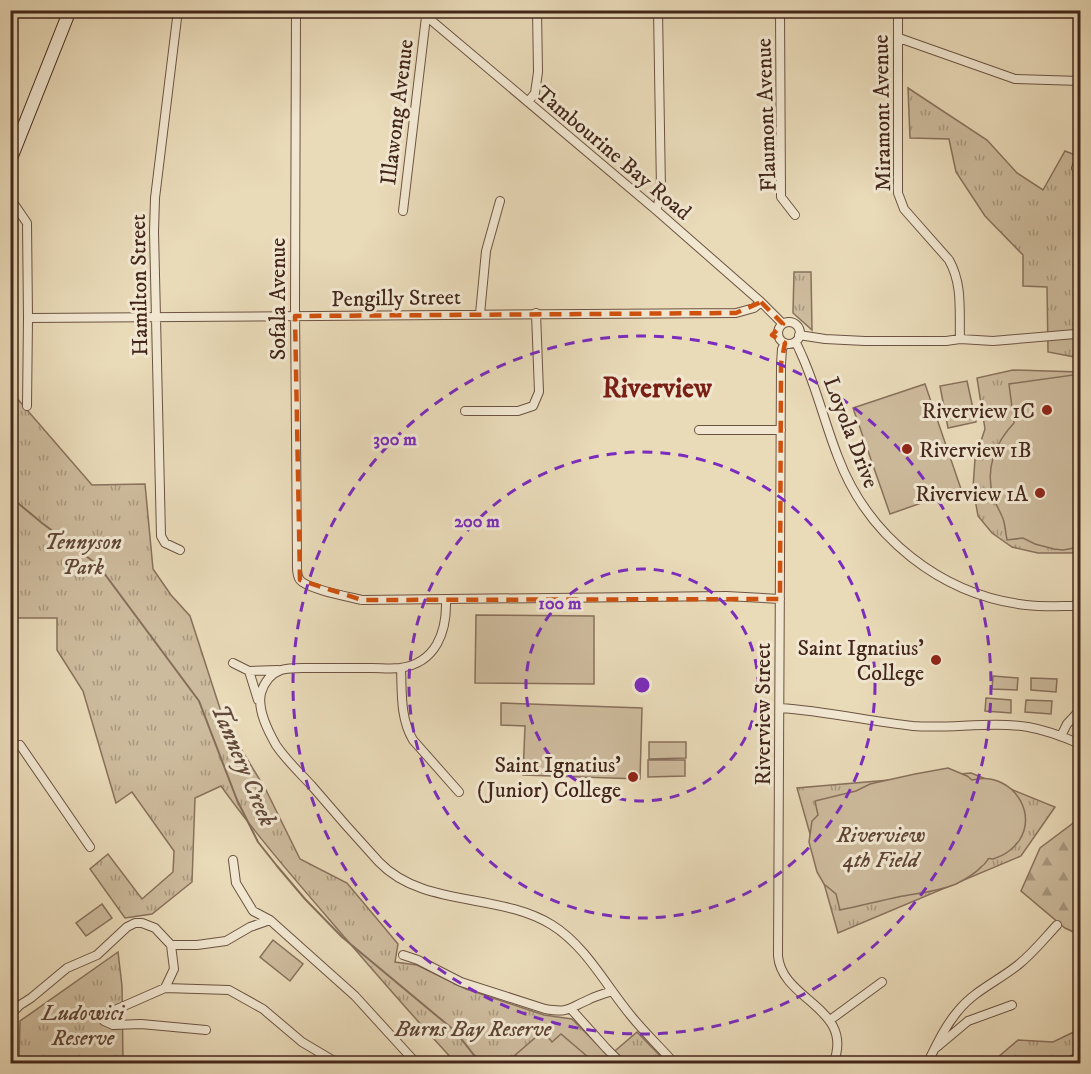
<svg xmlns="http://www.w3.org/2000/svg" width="1091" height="1074" viewBox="0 0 1091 1074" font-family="'IM FELL DW Pica',serif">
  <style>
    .forest { fill: url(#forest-firs); stroke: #88705c; stroke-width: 1.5 }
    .park { fill: url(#park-tufts); stroke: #88705c; stroke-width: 1.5 }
    .pitch { fill: #cdbb9d; stroke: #88705c; stroke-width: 1.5 }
    .water { fill: url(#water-rules); stroke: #856d59; stroke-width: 1.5 }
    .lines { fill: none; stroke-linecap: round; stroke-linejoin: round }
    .stream { stroke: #856d59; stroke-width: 2 }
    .minor-casing { stroke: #6c5342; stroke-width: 10 }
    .secondary-casing { stroke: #43261b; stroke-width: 14 }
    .minor { stroke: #f1e7d1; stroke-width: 8 }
    .secondary { stroke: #f1e7d1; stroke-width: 12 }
    .marked { fill: none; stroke: #cf510e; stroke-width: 4.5; stroke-dasharray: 12 8; stroke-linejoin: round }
    .ring { fill: none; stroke: #7b2cbf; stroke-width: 3; stroke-dasharray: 10 8 }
    .poi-dot { fill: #8f2418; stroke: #f1e7d1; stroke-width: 2 }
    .labels { text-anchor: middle; stroke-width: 6; stroke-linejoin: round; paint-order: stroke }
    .street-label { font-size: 22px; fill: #43261b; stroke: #f1e7d1 }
    .poi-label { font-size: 22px; fill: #43261b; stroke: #f1e7d1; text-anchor: end }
    .park-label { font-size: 22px; font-style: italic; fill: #5f4435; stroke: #f1e7d1 }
    .water-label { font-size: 24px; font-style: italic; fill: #644a3a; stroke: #f1e7d1 }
    .district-label { font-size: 28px; font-weight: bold; fill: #7a1f14; stroke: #f1e7d1 }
    .centre { fill: #7b2cbf; stroke: #f1e7d1; stroke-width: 3 }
    .ring-label { font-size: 18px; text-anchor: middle; font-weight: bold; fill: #7b2cbf; stroke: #f1e7d1; stroke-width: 6; stroke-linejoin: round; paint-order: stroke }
  </style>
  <defs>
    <pattern id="forest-firs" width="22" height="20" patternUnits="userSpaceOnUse" patternTransform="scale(1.5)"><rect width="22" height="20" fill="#cdbb9d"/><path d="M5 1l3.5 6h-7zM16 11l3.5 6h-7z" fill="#a8987f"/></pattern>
    <pattern id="park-tufts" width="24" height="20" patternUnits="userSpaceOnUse" patternTransform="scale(1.5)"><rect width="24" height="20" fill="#cdbb9d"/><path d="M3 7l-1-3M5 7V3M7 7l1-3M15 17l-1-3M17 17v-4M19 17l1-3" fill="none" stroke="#a8987f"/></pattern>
    <pattern id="water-rules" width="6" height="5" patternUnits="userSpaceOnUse" patternTransform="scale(1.5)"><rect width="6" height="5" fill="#b19d83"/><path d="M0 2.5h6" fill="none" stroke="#92806a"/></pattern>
  </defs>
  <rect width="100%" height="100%" fill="#e9dab8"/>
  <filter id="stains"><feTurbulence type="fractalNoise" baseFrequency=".00333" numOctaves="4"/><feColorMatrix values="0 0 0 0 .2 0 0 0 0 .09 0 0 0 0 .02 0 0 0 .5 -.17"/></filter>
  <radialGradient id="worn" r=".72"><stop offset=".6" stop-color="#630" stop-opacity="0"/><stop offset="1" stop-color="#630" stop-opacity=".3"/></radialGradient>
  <path class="forest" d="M1080 818V935L1065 928 1021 891 1040 848Z"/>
  <path class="park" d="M908 88 987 140 1017 173 1043 190 1065 151 1078 156 1080 160V358L1048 352 1047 287 1023 286V255L985 216 956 172 949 139 910 138Z
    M794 272H811L812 330 793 313Z
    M1013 370 1080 372V551L1071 553H1038L1012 547 992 533 978 516 973 488 975 459 985 429 977 378Z
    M10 396H15L92 485 145 484 153 569 171 595 190 616 224 721 266 790 300 859 347 883 398 944 395 962 417 965 466 989 544 1015 572 1019 609 1056 637 1032 667 1063H456C412 1016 370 967 328 918 291 875 254 832 221 786L195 798 192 882 152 914 125 918 90 869 108 854 142 899 173 872 174 851 132 792 116 803 83 691 57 650V618H11Z
    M971 773 1055 807 1021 856 838 933 797 788Z
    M118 952 122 986 123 1063 19 1064 20 1021Z
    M1080 1029V1052L1053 1063 990 1064 1018 1040 1053 1042Z"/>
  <path class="pitch" d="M1080 374V547L1063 550 1054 549 1035 544 1023 538 1007 540C1006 534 1005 527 1004 522 1002 513 995 505 993 496 985 469 995 443 1014 423L1009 384Z
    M967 381 976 422 948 428 940 386Z
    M925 384 961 489 890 514 853 408Z
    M476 615 594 616V684L475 683Z
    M993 676 1018 678 1017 690 992 689Z
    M1031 678 1057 679 1056 692 1031 690Z
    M986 698 1011 700V713L985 711Z
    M1026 700 1052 701 1051 714 1025 712Z
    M501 703 642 708 640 779 523 775 525 726 501 725Z
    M649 742H686V758L649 759Z
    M648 760H685V776L648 777Z
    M948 768 967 776 972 780C1015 769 1046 823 1009 851 1004 855 999 857 993 859 991 859 989 858 988 859 988 860 983 866 982 866 976 873 964 880 956 884 937 892 918 893 898 897 879 901 859 906 840 910L836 894 824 884 817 872 809 842 812 821 818 815 815 801 856 791 870 784 915 774Z
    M102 904 112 918 86 936 76 923Z
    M273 940 303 964 290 981 260 957Z
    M543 1031 552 1042 561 1034 595 1063H508L507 1062Z"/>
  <path class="water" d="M1080 1052V1063H1053Z"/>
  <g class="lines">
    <path class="stream" d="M1073 201 1080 203
      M10 498 13 499 42 523 98 565 199 701 237 800 258 842 277 866 305 899 342 937 455 1031 481 1064"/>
    <g class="minor-casing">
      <path id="minor" d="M178 10 155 198 154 232 156 318 161 536 165 543 180 550
        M296 10 295 306 297 561C297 567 296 575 300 580 307 589 350 597 362 600L726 596 780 599
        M419 10 656 210 761 302 783 324
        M780 10 781 197 795 215
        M898 10V193L904 209 949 260C963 285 959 311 960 339
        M899 38 1015 79 1080 81
        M528 102 535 93 538 72 537 10
        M1076 168 1080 158
        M10 198 27 223 28 318 27 406
        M656 210 658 205 661 190 658 10
        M403 211 426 17
        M480 314 486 251 500 201
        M28 318C264 318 500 313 736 313L754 308 761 302
        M778 333a11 11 0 1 1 22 0a11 11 0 1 1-22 0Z
        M799 335 825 339 865 341H946L960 339 993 341 1075 334
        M795 342C799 347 800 352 803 358 817 390 825 424 838 457 868 537 941 595 1026 605 1043 607 1060 606 1076 606
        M785 343 782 349 781 364 778 956C782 1001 856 1008 833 1064
        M465 411H518L533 406 539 392 536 313
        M699 430H781
        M1080 599C1075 603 1075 608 1080 611
        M446 600C447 632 436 663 400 668 391 669 381 668 372 668 353 668 333 668 313 668 303 668 291 667 281 670 270 674 264 683 261 693 257 710 268 731 276 745 286 760 300 773 312 786 334 812 356 837 379 862 423 908 499 892 552 925 586 946 606 986 632 1017 645 1033 661 1048 675 1064
        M233 663 249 671
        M401 668C402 692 400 718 413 740L459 792
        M258 700 249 671 278 670
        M780 708C825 711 868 721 913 726 951 729 990 721 1028 727 1046 730 1064 737 1080 744
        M1061 736 1067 724 1080 710
        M20 745 90 847
        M233 860 236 883 253 911 270 920 355 996 417 1064
        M403 955 418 960 461 982 545 1009C569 1013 567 1009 588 1000 595 996 604 994 612 991
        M165 988 174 969 171 945
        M571 1009 606 1048 622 1064
        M10 1015 20 1005 31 998 67 968 97 955 127 927 135 923H142L155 928 171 945H197L226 941 250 927 270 920
        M830 1020 882 982
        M206 1030 141 1024 113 1025 104 1021 108 1013 165 988 229 990 263 1009 302 1042 339 1064
        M937 1047 968 1021 1012 1005
        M927 1064C936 1046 945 1026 958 1011 974 991 998 981 1018 965 1033 953 1044 939 1057 925"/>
    </g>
    <g class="secondary-casing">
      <path id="secondary" d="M10 161 70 10"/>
    </g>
    <use href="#minor" class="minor"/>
    <use href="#secondary" class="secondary"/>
  </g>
  <path class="marked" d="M761 302 783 324 772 335 785 343 781 364 780 599 362 600 300 580 295 316 736 313Z"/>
  <g class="ring">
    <circle cx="642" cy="685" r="116"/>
    <circle cx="642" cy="685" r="233"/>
    <circle cx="642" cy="685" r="349"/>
  </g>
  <g class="poi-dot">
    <circle cx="1047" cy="410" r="6"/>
    <circle cx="907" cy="449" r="6"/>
    <circle cx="1040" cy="493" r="6"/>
    <circle cx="936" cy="660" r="6"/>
    <circle cx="633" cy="777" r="6"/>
  </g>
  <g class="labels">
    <g class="street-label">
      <text transform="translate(396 112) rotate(-83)" y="8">Illawong Avenue</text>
      <text transform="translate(881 113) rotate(-91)" y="8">Miramont Avenue</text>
      <text transform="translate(765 115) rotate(-92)" y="8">Flaumont Avenue</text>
      <text transform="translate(614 152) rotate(40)" y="8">Tambourine Bay Road</text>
      <text transform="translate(138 285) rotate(-91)" y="8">Hamilton Street</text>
      <text transform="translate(396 297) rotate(-1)" y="8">Pengilly Street</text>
      <text transform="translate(277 299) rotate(-90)" y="8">Sofala Avenue</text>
      <text transform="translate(852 432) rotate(69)" y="8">Loyola Drive</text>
      <text transform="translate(762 714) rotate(-90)" y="8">Riverview Street</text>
    </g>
    <g class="poi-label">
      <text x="1035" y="418">Riverview 1C</text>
      <text x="919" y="457" text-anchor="start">Riverview 1B</text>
      <text x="1028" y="501">Riverview 1A</text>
      <text x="924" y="655">Saint Ignatius'<tspan x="924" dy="25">College</tspan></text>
      <text x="621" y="772">Saint Ignatius'<tspan x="621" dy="25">(Junior) College</tspan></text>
    </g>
    <g class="park-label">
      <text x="83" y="549">Tennyson<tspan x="83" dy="25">Park</tspan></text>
      <text x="881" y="842">Riverview<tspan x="881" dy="25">4th Field</tspan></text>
      <text x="83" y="1020">Ludowici<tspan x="83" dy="25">Reserve</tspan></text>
      <text x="473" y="1036">Burns Bay Reserve</text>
    </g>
    <g class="water-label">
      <text transform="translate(244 765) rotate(67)" y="8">Tannery Creek</text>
    </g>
    <g class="district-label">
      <text x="657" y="397">Riverview</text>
    </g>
  </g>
  <circle cx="642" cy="685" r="9" class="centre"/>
  <g class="ring-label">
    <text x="395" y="445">300 m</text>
    <text x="477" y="527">200 m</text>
    <text x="560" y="609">100 m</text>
  </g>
  <rect width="1091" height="1074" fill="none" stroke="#e9dab8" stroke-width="36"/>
  <rect x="12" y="12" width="1067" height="1050" fill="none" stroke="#43261b" stroke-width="3"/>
  <rect x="18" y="18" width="1055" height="1038" fill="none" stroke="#43261b" stroke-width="1.5"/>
  <rect width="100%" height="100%" filter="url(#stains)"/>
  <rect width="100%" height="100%" fill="url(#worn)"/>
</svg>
